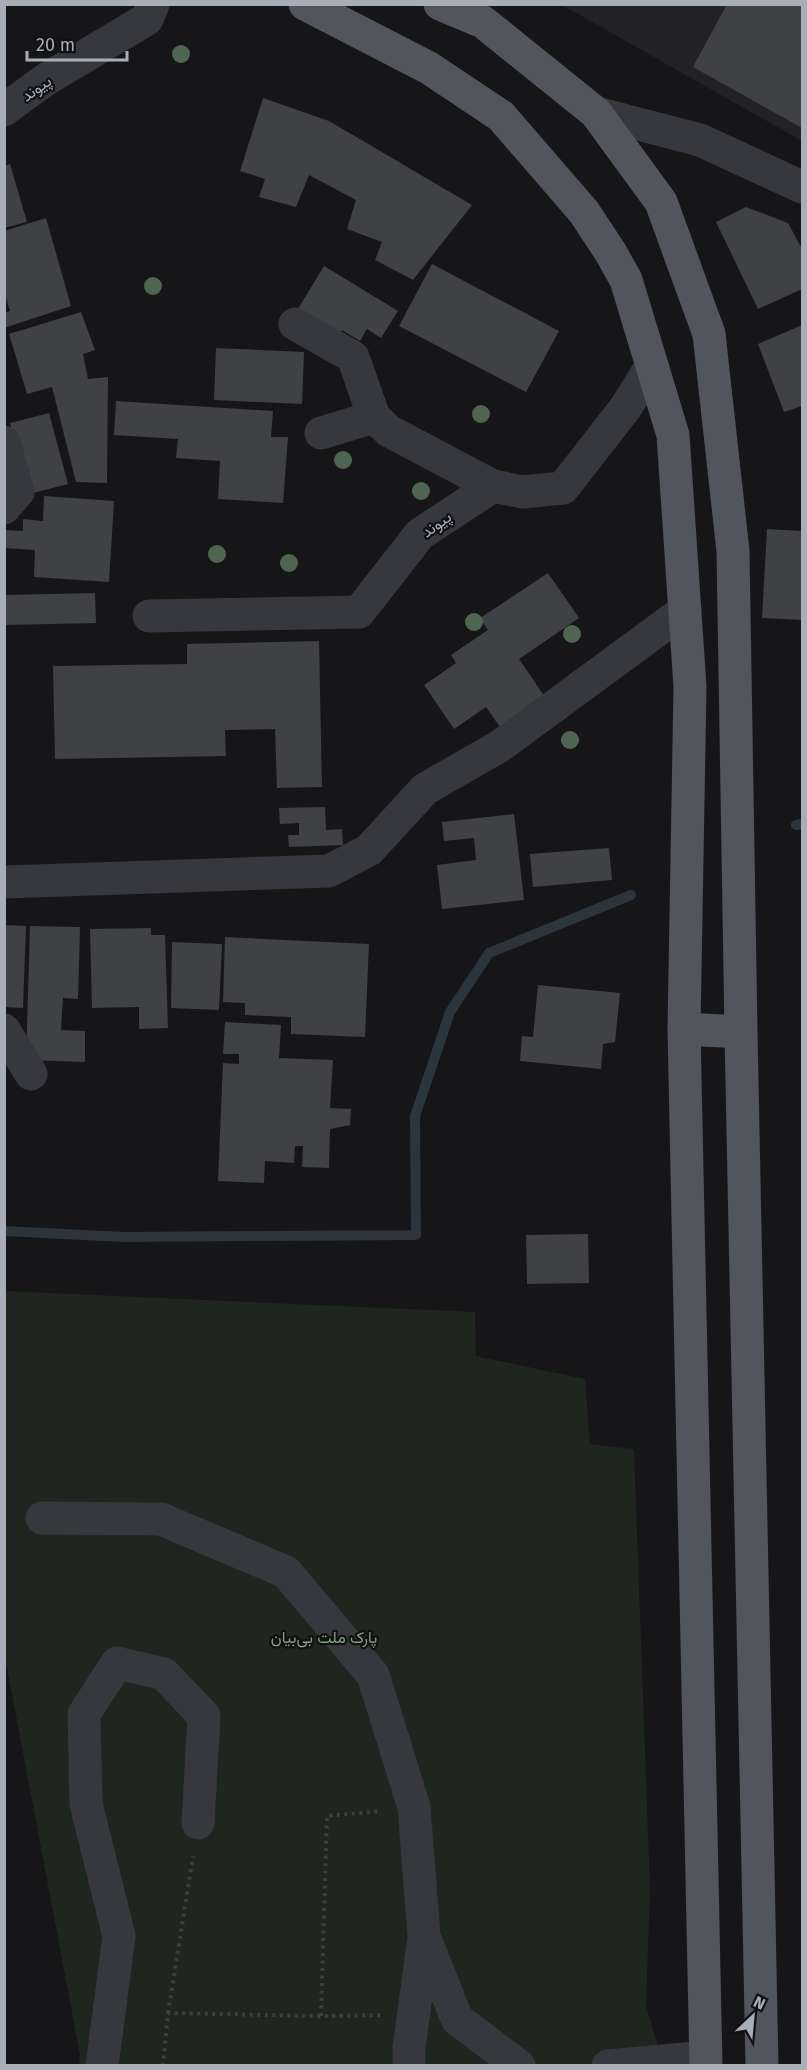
<svg xmlns="http://www.w3.org/2000/svg" width="807" height="2070" viewBox="0 0 807 2070" font-family="'Fira Sans',Vazirmatn,sans-serif">
  <style>
    .built { fill: #222225 }
    .green { fill: #1e261f }
    .lines { fill: none; stroke-linecap: round; stroke-linejoin: round }
    .stream { stroke: #2c353c; stroke-width: 10 }
    .building { fill: #404145 }
    .path { stroke: #3d3f44; stroke-width: 4; stroke-dasharray: 3 4.5; stroke-linecap: butt }
    .minor { stroke: #37383d; stroke-width: 33 }
    .major { stroke: #53555c; stroke-width: 33 }
    .tree { fill: #506452 }
    .labels { text-anchor: middle; stroke-width: 4.5; stroke-linejoin: round; paint-order: stroke }
    .street-label { font-size: 16px; fill: #a8adb8; stroke: #111113 }
    .park-label { font-size: 16px; fill: #7fa381; stroke: #111113 }
  </style>
  <rect width="100%" height="100%" fill="#161618"/>
  <path class="built" d="M561 5H802V141L573 11Z"/>
  <path class="green" d="M4 1291 475 1312 476 1356 585 1379 590 1444 634 1449 650 1889 646 2006 664 2065H79L80 2055 5 1657Z"/>
  <g class="lines">
    <path class="stream" d="M796 825 802 824
      M4 1231 124 1237 416 1235 415 1116 450 1012 489 953 631 895"/>
  </g>
  <path class="building" d="M727 4H802V128L693 67Z
    M263 98 329 121 472 205 413 280 375 260 382 242 347 229 356 200 309 175 296 207 259 197 265 179 240 171Z
    M10 164 27 222 4 228V166Z
    M746 207 788 223 802 249V289L758 309 716 222Z
    M46 218 71 306 4 328V313L10 311 4 291V231Z
    M432 264 559 331 526 392 399 326Z
    M324 266 398 311 381 338 367 329 360 341 342 330 335 342 293 317Z
    M81 312 95 350 83 354 88 379 108 377 107 483 76 482 52 387 27 394 9 334Z
    M802 325V406L784 412 758 344Z
    M216 348 304 352 302 404 214 400Z
    M116 401 273 411 271 437H288L283 503 218 499 220 461 176 458 178 439 114 435Z
    M49 413 68 484 29 494 10 423Z
    M44 496 114 501 109 582 34 577 35 550 4 548V530L23 531V519L43 521Z
    M767 529 802 531V620L762 618Z
    M548 573 579 618 519 659 547 700 502 730 486 707 454 729 424 685 456 663 451 655 488 630 480 618Z
    M95 593 96 623 4 625V595Z
    M319 641 322 787 277 788 275 729 225 730 226 756 55 759 53 666 187 664V644Z
    M325 807 326 830 342 829 343 845 289 847 288 835H299V823L280 824 279 808Z
    M514 814 524 900 442 909 437 865 476 860 474 838 444 841 442 822Z
    M609 848 612 880 533 887 530 854Z
    M4 925 26 926 23 1008 4 1007Z
    M30 926 80 927 78 999 63 998 61 1030 85 1031V1062L26 1060Z
    M151 928V935H165L168 1028 139 1029V1007L92 1008 90 929Z
    M225 937 369 944 365 1037 291 1034V1017L245 1015V1003L223 1002Z
    M172 942 222 944 219 1010 171 1008Z
    M538 985 620 993 615 1042 603 1044 601 1069 520 1061 522 1036 533 1037Z
    M225 1022 281 1025 279 1058 333 1060 330 1108 351 1109 350 1125 330 1129 329 1168 302 1167 303 1146H295L294 1163 265 1161 264 1183 218 1181 223 1063 239 1064V1054H223Z
    M588 1234 589 1283 527 1284 526 1235Z"/>
  <g class="lines">
    <path class="path" d="M168 2013 193 1856
      M321 2016 327 1816 381 1811
      M163 2066 168 2013 321 2016 380 2015"/>
    <path class="minor" d="M4 110 45 80 147 19 153 4
      M596 113 700 140 802 187
      M295 324 353 357 374 417 389 431 493 486
      M321 433 374 417
      M4 442 18 492 4 508
      M149 616 359 612 420 534 493 486 523 492 563 488 626 407 652 365
      M4 882 329 871 369 850 425 789 500 746 685 610
      M4 1030 31 1074
      M42 1518 161 1519 286 1572 373 1675 414 1807 424 1936 457 2019 519 2066
      M102 2066 119 1936 86 1804 84 1714 117 1663 164 1674 204 1716 198 1823
      M409 2066V2048L424 1937
      M608 2066 705 2057"/>
    <path class="major" d="M305 4 429 68 501 116 584 212 611 253 626 280 673 435 690 687 684 1029 706 2066
      M440 4 483 22 596 113 661 202 709 334 733 551 741 1032 762 2066
      M684 1029 741 1032"/>
  </g>
  <g class="tree">
    <circle cx="181" cy="54" r="9"/>
    <circle cx="153" cy="286" r="9"/>
    <circle cx="481" cy="414" r="9"/>
    <circle cx="343" cy="460" r="9"/>
    <circle cx="421" cy="491" r="9"/>
    <circle cx="217" cy="554" r="9"/>
    <circle cx="289" cy="563" r="9"/>
    <circle cx="474" cy="622" r="9"/>
    <circle cx="572" cy="634" r="9"/>
    <circle cx="570" cy="740" r="9"/>
  </g>
  <g class="labels">
    <g class="street-label">
      <text transform="translate(36 88) rotate(-35)" y="6">پیوند</text>
      <text transform="translate(436 524) rotate(-36)" y="6">پیوند</text>
    </g>
    <g class="park-label">
      <text x="324" y="1643">پارک ملت بی‌بیان</text>
    </g>
  </g>
  <rect width="807" height="2070" fill="none" stroke="#a8adb8" stroke-width="12"/>
  <g transform="translate(753 2016) rotate(26)" stroke="#111113" stroke-width="4.5" paint-order="stroke">
  <path d="M0-4.5L10 22L0 15L-10 22Z" fill="#a8adb8"/>
  <text y="-9" font-size="16" font-weight="bold" text-anchor="middle" fill="#a8adb8">N</text>
  </g>
  <path d="M27 51v9h100v-9" fill="none" stroke="#a8adb8" stroke-width="3"/>
  <text x="36" y="51" font-size="18" fill="#a8adb8" stroke="#111113" stroke-width="4.5" paint-order="stroke">20 m</text>
</svg>
